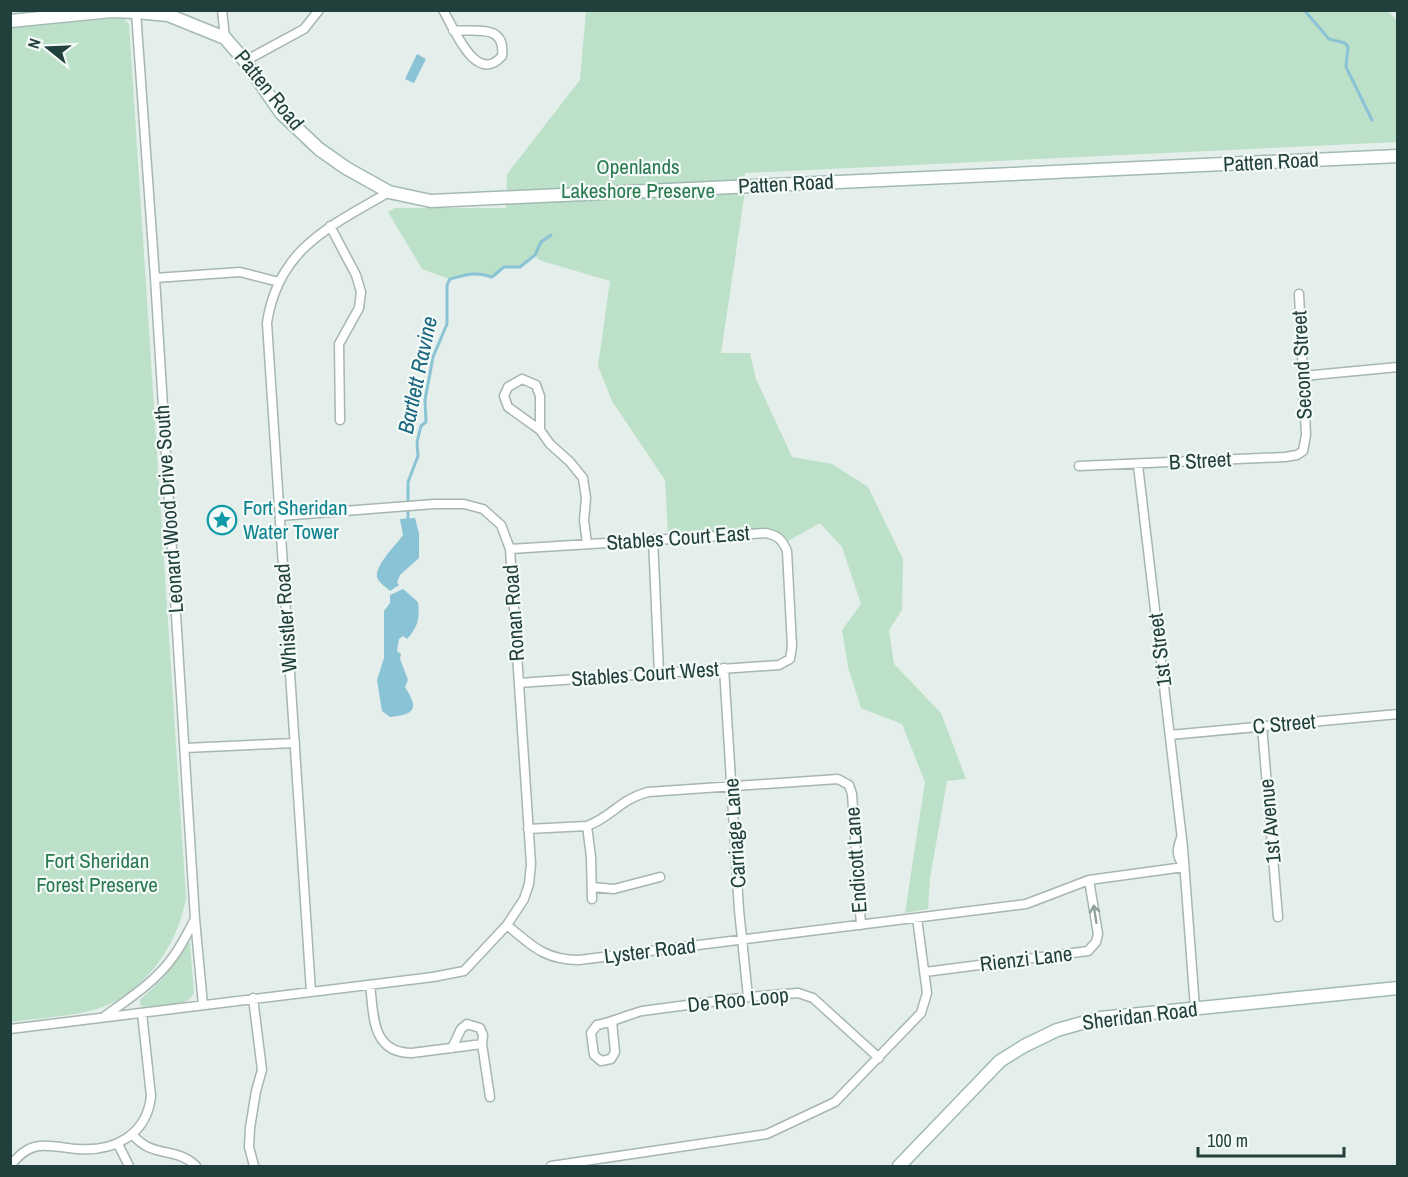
<svg xmlns="http://www.w3.org/2000/svg" width="1408" height="1177" viewBox="0 0 1408 1177" font-family="'Archivo Narrow',sans-serif">
  <style>
    .green { fill: #bce0c8 }
    .water { fill: #8ac3d5 }
    .lines { fill: none; stroke-linecap: round; stroke-linejoin: round }
    .stream { stroke: #8ac3d5; stroke-width: 3 }
    .street-casing { stroke: #a6b6b2; stroke-width: 11 }
    .secondary-casing { stroke: #a1bab3; stroke-width: 15 }
    .street { stroke: #fff; stroke-width: 8 }
    .secondary { stroke: #fff; stroke-width: 12 }
    .oneway { stroke: #90a09d }
    .labels { text-anchor: middle; stroke-width: 4.5; stroke-linejoin: round; paint-order: stroke }
    .street-label { font-size: 21px; fill: #22403b; stroke: #f4faf8 }
    .park-label { font-size: 21px; fill: #2a794f; stroke: #f4faf8 }
    .culture-label { font-size: 21px; fill: #0d838f; stroke: #f4faf8; text-anchor: start }
    .water-label { font-size: 22px; font-style: italic; fill: #19667f; stroke: #f4faf8 }
  </style>
  <rect width="100%" height="100%" fill="#e4eeea"/>
  <path class="green" d="M1386 10 1397 20V142L745 173 744 198 721 353H750L756 379 792 457 832 464 868 487 903 559 902 610 889 630 894 664 941 713 966 779 947 781 930 878 928 909 905 913 925 782 902 724 861 708 848 667 842 630 861 604 842 547 820 523 788 541 784 535 769 529 668 535 665 480 612 401 598 366 610 281 539 260 535 255 520 267H504L492 277 481 273 468 274 450 279 422 269 388 212 395 208H506L507 174 580 80 586 11Z
    M123 18 129 24 186 898C178 946 142 997 93 1010 67 1017 38 1018 11 1022V28Z
    M190 943 194 993C187 1008 159 1005 144 1007L140 1005V1000L163 978 186 944Z"/>
  <path class="water" d="M417 54 426 59 414 83 405 79Z
    M415 518 419 533V558L400 575 397 582 399 585 390 591C386 587 378 582 377 577 375 565 397 544 403 535L400 519Z
    M403 589 418 602C420 618 418 627 407 639L403 636 399 639 397 651 401 654 400 659 408 680 405 687C418 708 417 714 390 717L382 711 377 680 384 658V611L390 603V595Z"/>
  <g class="lines">
    <path class="stream" d="M1304 10 1329 39 1345 43 1348 47 1346 67 1372 120
      M408 520V482L418 456 417 442 421 426 426 422 425 400 433 357 447 324V285L450 279C466 275 476 271 492 277L504 267H520L535 255 541 242 551 235"/>
    <g class="street-casing">
      <path id="street" d="M222 10 225 38
        M443 10C454 28 476 86 502 56 506 22 473 33 453 30
        M136 12 155 278 195 919 203 1005
        M245 61 304 29 319 10
        M330 226 356 275 361 292 359 308 339 344 340 420
        M155 278 240 272 279 282
        M1303 376 1398 367
        M522 379 536 385 540 396V430L508 407 504 396 508 387Z
        M540 430 550 444 570 462 583 478 586 498 584 520 587 544
        M1138 465 1183 848 1195 1008
        M1079 466 1285 457 1297 455 1303 451 1306 435 1299 294
        M653 539 659 673
        M510 549 766 533C778 536 782 539 787 551L792 646 790 659 779 665 519 683
        M724 668 739 910 748 997
        M1262 726 1278 917
        M1170 735 1398 714
        M185 748 295 743
        M587 826 591 857 592 899
        M528 829 587 826C612 817 620 799 648 792L838 779 849 785 852 794 861 925
        M1181 838C1177 849 1176 855 1183 865
        M592 887 614 889 660 877
        M507 925C532 946 545 960 579 960L1026 904 1089 880 1184 867
        M925 972 1088 951 1096 942 1098 934 1089 880
        M370 985C374 1015 371 1053 412 1053L482 1044 490 1097
        M311 992 267 323C278 248 331 226 389 192
        M253 998 262 1070 256 1091 250 1128 249 1147 254 1166
        M105 1016C130 998 155 982 173 957 182 945 188 932 195 919
        M612 1022 615 1052 611 1059 601 1061 594 1055 591 1033 597 1025C613 1022 627 1015 642 1011L748 997 798 993 813 998 879 1058
        M10 1029 433 977 464 971 507 925 524 899 529 884 531 864 510 549 501 525 483 509 464 504H434L280 516
        M452 1048 461 1029 467 1024 480 1028 483 1035 482 1044
        M133 1135C153 1159 176 1146 196 1166
        M118 1144 129 1166
        M10 1166C18 1156 27 1147 40 1146 52 1145 65 1148 77 1149 114 1152 147 1135 151 1096L142 1013
        M551 1166 767 1134 835 1102 921 1013 927 993 917 918"/>
    </g>
    <g class="secondary-casing">
      <path id="secondary" d="M10 21 112 11 136 12 168 15 225 38 245 61 281 113 319 149 346 168 389 192 431 201 1398 156
        M899 1166 1000 1061 1024 1046 1057 1030 1100 1018 1398 988"/>
    </g>
    <use href="#street" class="street"/>
    <use href="#secondary" class="secondary"/>
  </g>
  <defs><path id="oneway-shaft" d="M-6 0H5M1.5-3L5.5 0L1.5 3" fill="none" stroke-width="1.6" stroke-linecap="round" stroke-linejoin="round" transform="scale(1.5)"/></defs>
  <use class="oneway" href="#oneway-shaft" transform="translate(1095 914) rotate(-99)"/>
  <defs>
    <g id="sight-ring" transform="scale(1.5)"><circle r="9.5" fill="#f4faf8" stroke="#0f9aa8" stroke-width="1.5"/><path d="M0-6L1.8-2.2L6-1.7L2.9 1.2L3.7 5.4L0 3.3L-3.7 5.4L-2.9 1.2L-6-1.7L-1.8-2.2Z" fill="#0f9aa8"/></g>
  </defs>
  <g fill-rule="evenodd">
    <use href="#sight-ring" x="222" y="520"/>
  </g>
  <g class="labels">
    <g class="street-label">
      <text transform="translate(269 90) rotate(51)" y="7">Patten Road</text>
      <text transform="translate(1271 162) rotate(-3)" y="7">Patten Road</text>
      <text transform="translate(786 184) rotate(-3)" y="7">Patten Road</text>
      <text transform="translate(1302 365) rotate(-93)" y="7">Second Street</text>
      <text transform="translate(1200 461) rotate(-3)" y="7">B Street</text>
      <text transform="translate(169 509) rotate(-94)" y="7">Leonard Wood Drive South</text>
      <text transform="translate(678 538) rotate(-4)" y="7">Stables Court East</text>
      <text transform="translate(514 613) rotate(-94)" y="7">Ronan Road</text>
      <text transform="translate(286 618) rotate(-94)" y="7">Whistler Road</text>
      <text transform="translate(1160 650) rotate(-97)" y="7">1st Street</text>
      <text transform="translate(645 674) rotate(-4)" y="7">Stables Court West</text>
      <text transform="translate(1284 724) rotate(-5)" y="7">C Street</text>
      <text transform="translate(1270 821) rotate(-95)" y="7">1st Avenue</text>
      <text transform="translate(735 833) rotate(-94)" y="7">Carriage Lane</text>
      <text transform="translate(856 860) rotate(-94)" y="7">Endicott Lane</text>
      <text transform="translate(650 951) rotate(-7)" y="7">Lyster Road</text>
      <text transform="translate(1026 959) rotate(-7)" y="7">Rienzi Lane</text>
      <text transform="translate(738 1000) rotate(-6)" y="7">De Roo Loop</text>
      <text transform="translate(1140 1016) rotate(-7)" y="7">Sheridan Road</text>
    </g>
    <g class="park-label">
      <text x="638" y="174">Openlands<tspan x="638" dy="24">Lakeshore Preserve</tspan></text>
      <text x="97" y="868">Fort Sheridan<tspan x="97" dy="24">Forest Preserve</tspan></text>
    </g>
    <g class="culture-label">
      <text x="243" y="515">Fort Sheridan<tspan x="243" dy="24">Water Tower</tspan></text>
    </g>
    <g class="water-label">
      <text transform="translate(417 375) rotate(-78)" y="8">Bartlett Ravine</text>
    </g>
  </g>
  <rect width="1408" height="1177" fill="none" stroke="#22403b" stroke-width="24"/>
  <g transform="translate(48 48) rotate(288)" stroke="#f4faf8" stroke-width="4.5" paint-order="stroke">
  <path d="M0-4.5L10 22L0 15L-10 22Z" fill="#22403b"/>
  <text y="-9" font-size="16" font-weight="bold" text-anchor="middle" fill="#22403b">N</text>
  </g>
  <path d="M1198 1147v9h146v-9" fill="none" stroke="#22403b" stroke-width="3"/>
  <text x="1207" y="1147" font-size="18" fill="#22403b" stroke="#f4faf8" stroke-width="4.5" paint-order="stroke">100 m</text>
</svg>
